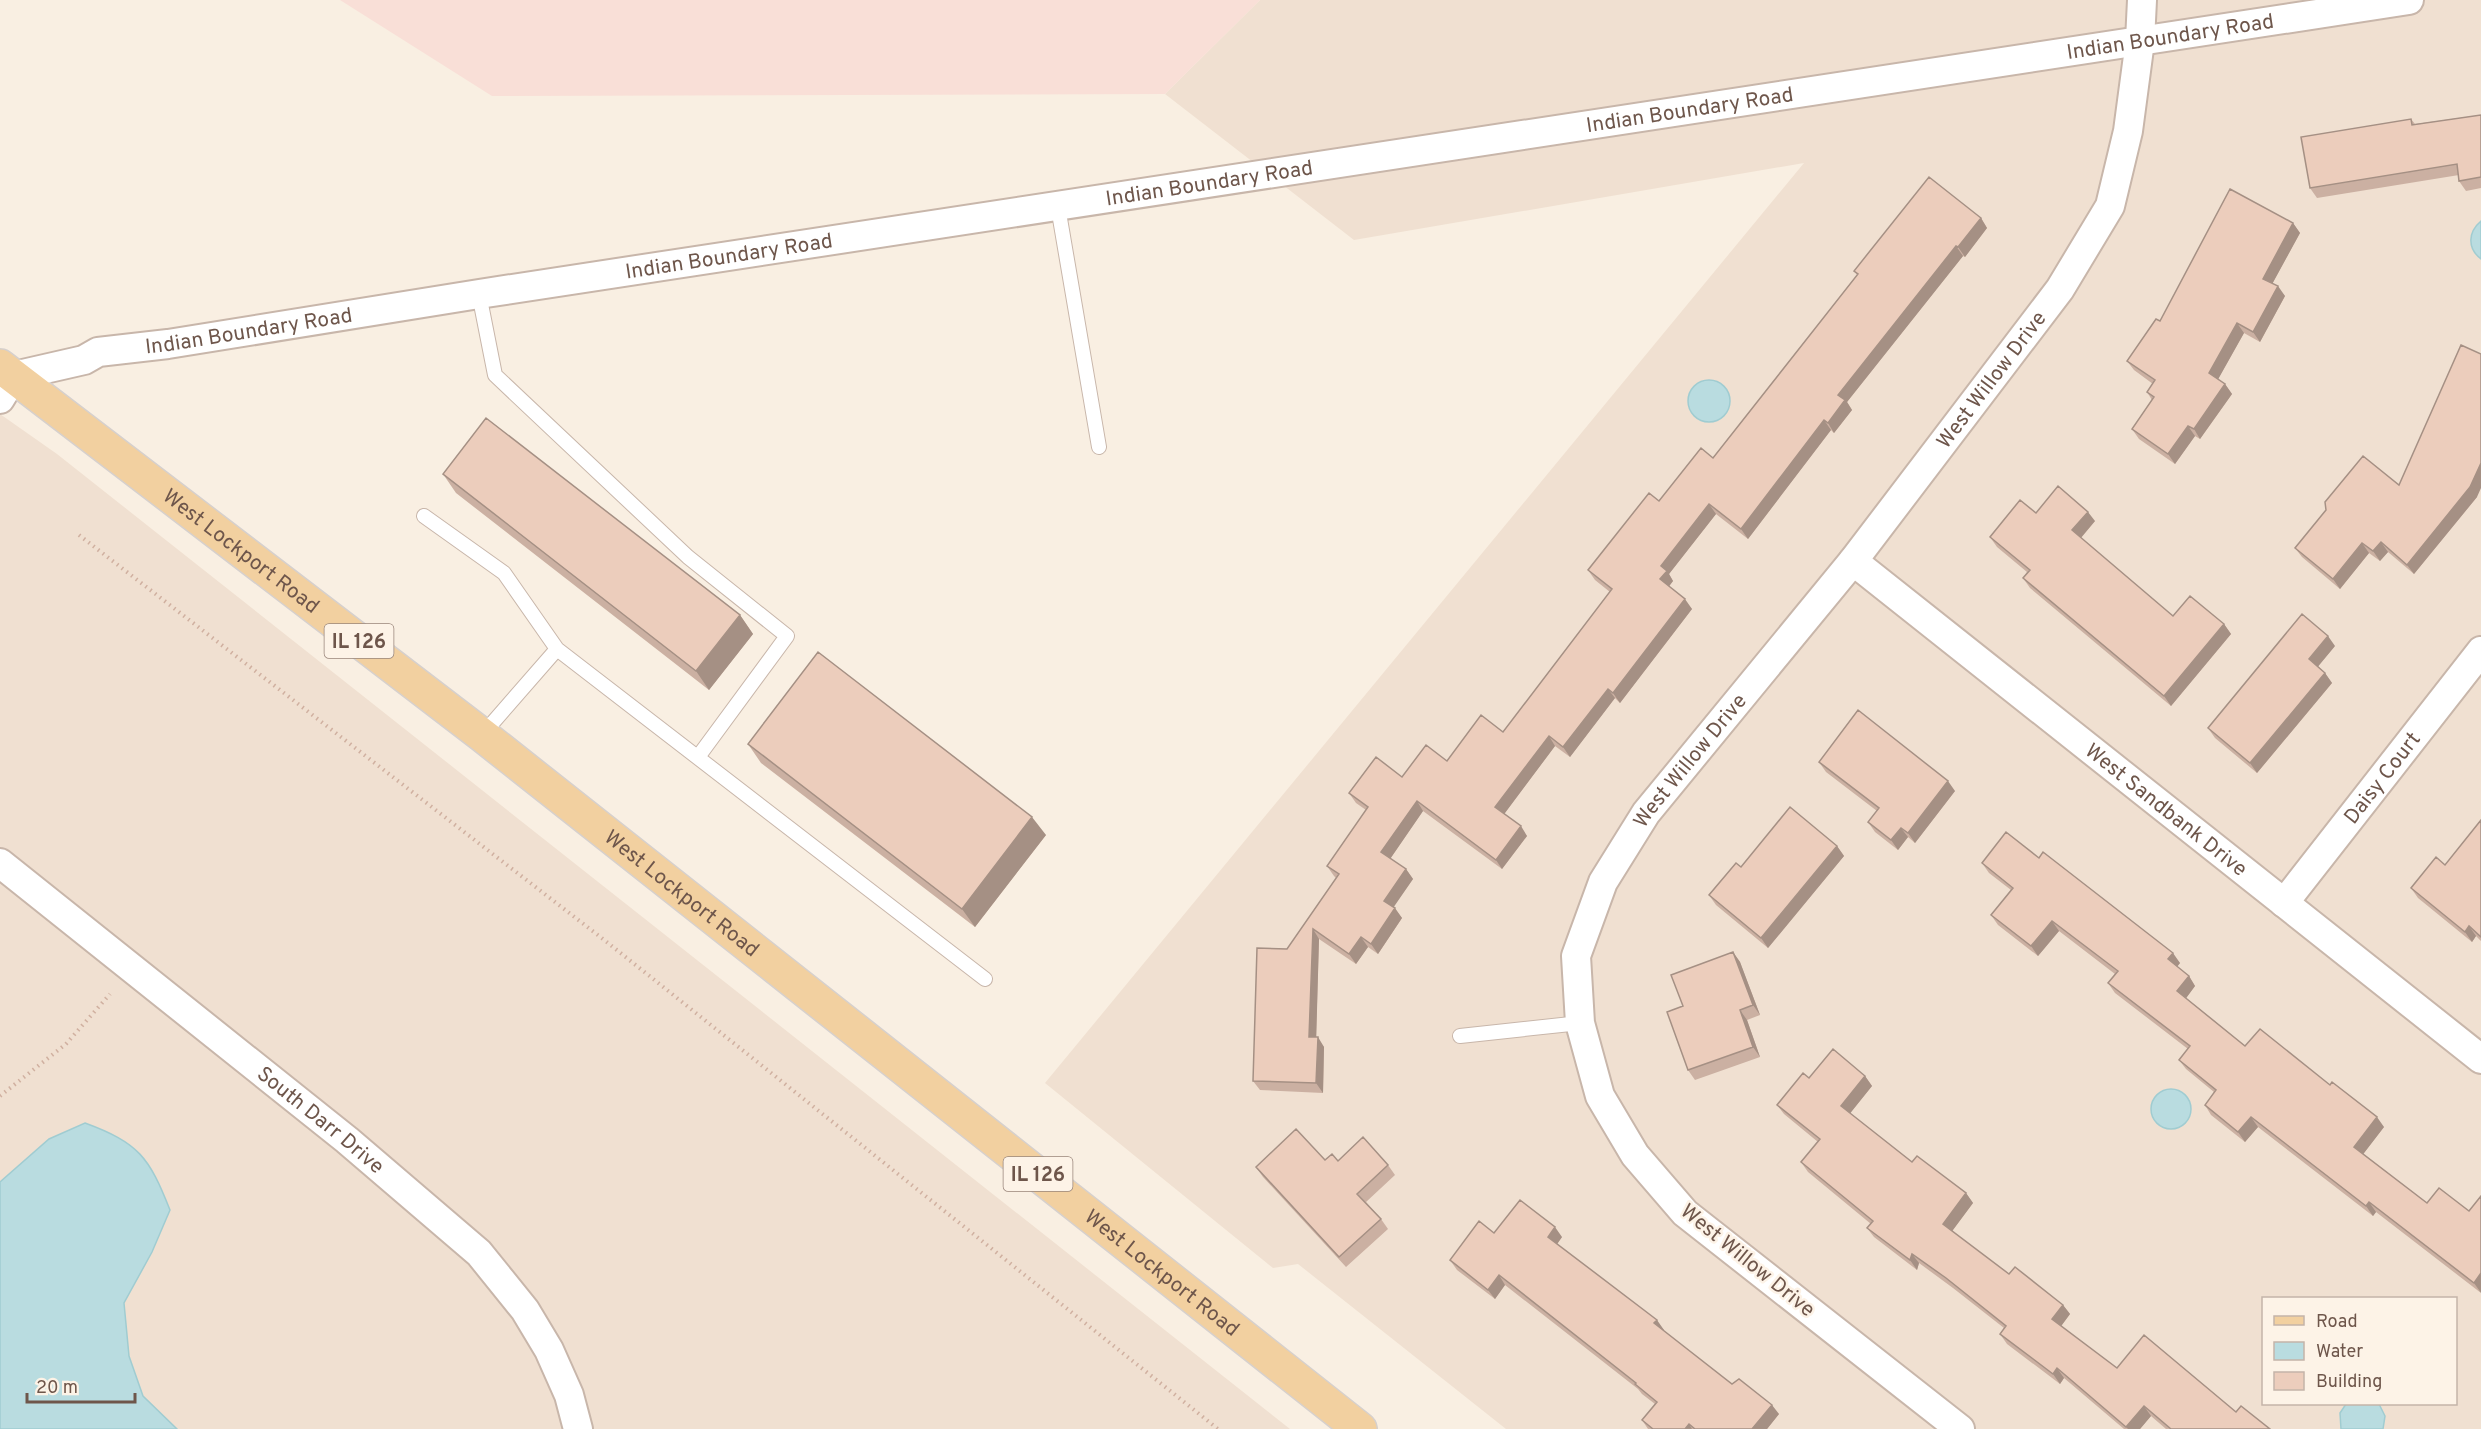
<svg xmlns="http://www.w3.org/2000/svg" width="2481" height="1429" viewBox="0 0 2481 1429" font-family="Overpass,sans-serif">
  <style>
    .residential { fill: #f0e0d1; fill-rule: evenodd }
    .commercial { fill: #f9dfd7 }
    .water { fill: #b9dce0; stroke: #a0ccd1; stroke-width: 1.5 }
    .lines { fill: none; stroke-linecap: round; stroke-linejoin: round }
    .lane-casing { stroke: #c8b6aa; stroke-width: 16 }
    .street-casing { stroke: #c8b6aa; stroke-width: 32 }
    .primary-casing { stroke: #d6d0cd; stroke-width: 36 }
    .path { stroke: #d0b0a0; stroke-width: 4; stroke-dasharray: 1.5 4.5; stroke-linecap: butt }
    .lane { stroke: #fff; stroke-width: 14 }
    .street { stroke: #fff; stroke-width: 28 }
    .primary { stroke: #f2d0a0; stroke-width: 33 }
    .wall { fill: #cbb0a2 }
    .shaded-wall { fill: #a59084 }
    .building { fill: #eccdbc; stroke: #a59084; stroke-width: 1.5 }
    .labels { text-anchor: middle; stroke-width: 5; stroke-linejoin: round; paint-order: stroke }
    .shield { fill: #fdf3e7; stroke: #99857a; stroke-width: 1.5 }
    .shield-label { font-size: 20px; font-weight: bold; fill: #6e564b }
    .street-label { font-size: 21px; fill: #6e564b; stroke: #fdf3e7 }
  </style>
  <rect width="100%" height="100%" fill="#f9efe2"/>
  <path class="residential" d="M1260 0H2481V1429H1506L1298 1264 1273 1268 1045 1083 1804 163 1354 240 1165 94ZM2264 1298H2456V1404H2264Z
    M0 414 57 454 1290 1429H0Z"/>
  <path class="commercial" d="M340 0H1260L1165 94 492 96Z"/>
  <path class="water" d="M2481 221V259C2467 248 2468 232 2481 221Z
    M1688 401a21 21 0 1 1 42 0a21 21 0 1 1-42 0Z
    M2151 1109a20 20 0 1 1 40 0a20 20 0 1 1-40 0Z
    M85 1123C139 1143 149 1157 170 1210L152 1252 124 1303 129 1356 143 1396 177 1429H0V1182L49 1139Z
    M2346 1404H2379L2385 1416 2383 1429H2341L2340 1413Z"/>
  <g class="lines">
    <g class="lane-casing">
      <path id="lane" d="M1058 207 1099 447
        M479 294 495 375 688 557 787 636 698 757
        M424 516 504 573 557 649
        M482 735 557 649 985 979
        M1460 1036 1580 1023"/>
    </g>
    <g class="street-casing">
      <g id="street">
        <path id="s1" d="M0 399 14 376 84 360 98 352 168 344 479 294 2409 0"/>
        <path id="s2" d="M1853 561 2481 1059"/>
        <path id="s3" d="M0 863 347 1140 479 1253 525 1310 549 1350 569 1395 578 1429"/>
        <path id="s4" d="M2284 903 2481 651"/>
        <path id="s5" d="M1960 1429 1685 1213 1635 1155 1600 1096 1580 1023 1576 956 1603 882 1646 813 1853 561 2060 289 2110 206 2128 131 2140 41 2142 0"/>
      </g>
    </g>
    <g class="primary-casing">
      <g id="primary">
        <path id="s6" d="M0 366 482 735 1360 1429"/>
      </g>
    </g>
    <path class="path" d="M79 535 603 939 1218 1429
      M0 1096 66 1044 110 994"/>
    <use href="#lane" class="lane"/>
    <use href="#street" class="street"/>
    <use href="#primary" class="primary"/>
  </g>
  <path class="wall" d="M2481 115V188L2466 191 2459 181V175L2317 198 2310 188 2411 119 2415 124Z
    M1981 218 1987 228 1965 257 1963 256 1847 402 1852 410 1834 433 1831 430 1748 539 1716 514 1669 574 1673 581 1669 586 1692 609 1620 703 1615 698 1570 757 1555 746 1504 814 1527 836 1502 869 1423 811 1390 859 1406 869 1413 879 1393 907 1402 918 1378 954 1368 947 1356 964 1319 939 1316 1037 1324 1047 1323 1093 1260 1090 1253 1081 1287 949 1336 878 1334 876 1327 866 1366 810 1356 803 1349 793 1402 777 1447 761 1503 732 1610 592 1595 580 1588 570 1659 501 1713 458 1857 275 1854 271Z
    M2293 223 2300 233 2272 284 2285 296 2260 342 2244 333 2218 379 2225 384 2232 394 2200 439 2195 436 2175 464 2139 439 2132 429 2152 400 2147 392 2153 384 2134 370 2127 361 2160 321Z
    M443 474 740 615 753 634 709 690 456 493Z
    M2399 485 2477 497 2414 574 2388 552 2380 561 2369 553 2340 589 2302 557 2295 548Z
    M2036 513 2095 521 2081 538 2173 616 2224 624 2231 634 2171 706 2030 588 2023 578 2027 572 1997 547 1990 537Z
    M2335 646 2318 666 2325 673 2332 683 2257 773 2215 738 2208 728Z
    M748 744 1046 835 975 927 761 763Z
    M1819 762 1955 791 1915 843 1908 837 1898 850 1875 832 1868 822 1877 811 1826 772Z
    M2481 820V941L2476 936 2472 942 2418 898 2411 888 2445 865Z
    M1837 846 1844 856 1768 948 1716 905 1709 895 1741 867Z
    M2039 858 2180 963 2177 967 2189 976 2195 986 2186 998 2245 1046 2384 1127 2363 1154 2427 1203 2481 1293 2376 1212 2373 1216 2258 1127 2245 1142 2211 1115 2205 1105 2214 1092 2186 1069 2179 1060 2188 1049 2115 993 2108 983 2115 974 2059 931 2038 956 1998 925 1991 915 2011 890 1989 873 1982 863Z
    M1733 952 1740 962 1760 1015 1747 1020 1760 1057 1695 1080 1688 1070 1683 1006Z
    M1865 1076 1872 1086 1850 1113 1912 1162 1966 1193 1973 1203 1952 1231 2009 1274 2063 1305 2070 1314 2061 1326 2117 1368 2236 1412 2270 1429H2166L2151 1416 2140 1429H2124L2064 1378 2060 1384 2007 1344 2000 1334 2004 1328 1953 1288 1919 1263 1917 1270 1874 1237 1867 1228 1871 1224 1808 1172 1801 1162 1818 1142 1784 1114 1777 1105 1809 1078Z
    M1325 1160 1388 1165 1395 1175 1366 1202 1381 1219 1388 1229 1346 1267 1263 1177 1256 1167Z
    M1494 1233 1562 1237 1557 1244 1664 1330H1663L1732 1384 1779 1414 1767 1429H1648L1642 1420 1655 1404 1642 1394 1638 1389 1505 1285 1495 1299 1457 1270 1450 1260Z"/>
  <path class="shaded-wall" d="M1981 218 1987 228 1965 257 1958 247Z
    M2293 223 2300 233 2270 288 2263 279Z
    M1956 246 1963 256 1847 402 1852 410 1834 433 1828 423 1838 395Z
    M2278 286 2285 296 2260 342 2253 332Z
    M2237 323 2244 333 2216 383 2209 373Z
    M2225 384 2232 394 2200 439 2194 429Z
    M1824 420 1831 430 1748 539 1741 529Z
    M2188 426 2195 436 2175 464 2168 454Z
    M2481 463V488L2477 497 2414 574 2407 565Z
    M1709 504 1716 514 1669 574 1673 581 1667 589 1660 579 1661 566Z
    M2088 512 2095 521 2079 540 2072 530Z
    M2381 542 2388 552 2380 561 2373 551Z
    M2362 543 2369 553 2340 589 2333 579Z
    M1685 599 1692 609 1620 703 1613 693Z
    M740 615 753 634 709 690 696 671Z
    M2224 624 2231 634 2171 706 2164 696Z
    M2328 636 2335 646 2316 669 2309 659Z
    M2325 673 2332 683 2257 773 2250 763Z
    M1608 689 1615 698 1570 757 1563 747Z
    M1549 736 1555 746 1502 817 1495 807Z
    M1948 781 1955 791 1915 843 1908 833Z
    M1417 801 1423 811 1388 862 1381 852Z
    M1032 817 1046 835 975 927 962 909Z
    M1521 826 1527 836 1502 869 1496 860Z
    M1901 828 1908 837 1898 850 1891 840Z
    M1837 846 1844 856 1768 948 1761 938Z
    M1406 869 1413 879 1391 911 1384 901Z
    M1395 908 1402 918 1378 954 1371 944Z
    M2052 921 2059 931 2038 956 2031 946Z
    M2469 926 2476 936 2472 942 2465 932Z
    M1313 929 1319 939 1316 1046 1309 1037Z
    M1361 937 1368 947 1356 964 1349 954Z
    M1733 952 1740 962 1760 1015 1753 1005Z
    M2173 953 2180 963 2175 969 2168 959Z
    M2189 976 2195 986 2184 1001 2177 991Z
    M1740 1010 1747 1020 1760 1057 1753 1047Z
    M1318 1037 1324 1047 1323 1093 1316 1083Z
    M1865 1076 1872 1086 1848 1116 1841 1106Z
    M2251 1117 2258 1127 2245 1142 2238 1132Z
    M2377 1117 2384 1127 2361 1157 2354 1147Z
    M1966 1193 1973 1203 1950 1234 1943 1224Z
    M2369 1202 2376 1212 2373 1216 2366 1206Z
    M1555 1227 1562 1237 1555 1247 1548 1237Z
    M1912 1254 1919 1263 1917 1270 1910 1260Z
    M2481 1273V1293L2474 1283Z
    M1499 1275 1505 1285 1495 1299 1488 1290Z
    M2063 1305 2070 1314 2059 1329 2052 1319Z
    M1657 1320 1664 1330 1661 1333 1654 1323Z
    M2057 1368 2064 1378 2060 1384 2053 1374Z
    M1772 1405 1779 1414 1767 1429H1752Z
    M2144 1406 2151 1416 2140 1429H2128L2126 1427Z
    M1689 1424 1692 1429H1685Z"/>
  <path class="building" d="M2481 115V177L2459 181 2457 164 2310 188 2301 137 2411 119 2412 125Z
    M1929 177 1981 218 1958 247 1956 246 1838 395 1845 400 1828 423 1824 420 1741 529 1709 504 1661 566 1667 571 1660 579 1685 599 1613 693 1608 689 1563 747 1549 736 1495 807 1521 826 1496 860 1417 801 1381 852 1406 869 1384 901 1395 908 1371 944 1361 937 1349 954 1313 929 1309 1037H1318L1316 1083 1253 1081 1257 948 1287 949 1339 874 1327 866 1368 807 1349 793 1376 757 1402 777 1426 745 1447 761 1481 715 1503 732 1612 589 1588 570 1649 493 1659 501 1701 448 1713 458 1858 274 1854 271Z
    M2230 189 2293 223 2263 279 2278 286 2253 332 2237 323 2209 373 2225 384 2194 429 2188 426 2168 454 2132 429 2154 397 2147 392 2155 380 2127 361 2156 319 2160 321Z
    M2461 345 2481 354V463L2470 487 2407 565 2381 542 2373 551 2362 543 2333 579 2295 548 2326 510 2325 502 2363 456 2399 485Z
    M486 418 740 615 696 671 443 474Z
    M2058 486 2088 512 2072 530 2173 616 2190 596 2224 624 2164 696 2023 578 2030 570 1990 537 2020 500 2036 513Z
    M2302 614 2328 636 2309 659 2325 673 2250 763 2208 728Z
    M818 652 1032 817 962 909 748 744Z
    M1858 710 1948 781 1908 833 1901 828 1891 840 1868 822 1879 808 1819 762Z
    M1790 807 1837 846 1761 938 1709 895 1736 863 1741 867Z
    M2481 820V937L2469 926 2465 932 2411 888 2436 857 2445 865Z
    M2006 832 2039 858 2043 852 2173 953 2168 959 2189 976 2177 991 2245 1046 2260 1029 2330 1085 2332 1082 2377 1117 2354 1147 2427 1203 2439 1188 2469 1211 2481 1196V1273L2474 1283 2369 1202 2366 1206 2251 1117 2238 1132 2205 1105 2216 1090 2179 1060 2190 1046 2108 983 2118 971 2052 921 2031 946 1991 915 2013 888 1982 863Z
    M1733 952 1753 1005 1740 1010 1753 1047 1688 1070 1667 1012 1683 1006 1671 975Z
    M1833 1049 1865 1076 1841 1106 1912 1162 1917 1156 1966 1193 1943 1224 2009 1274 2015 1267 2063 1305 2052 1319 2117 1368 2144 1335 2236 1412 2241 1406 2270 1429H2171L2144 1406 2126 1427 2057 1368 2053 1374 2000 1334 2006 1326 1946 1278 1912 1254 1910 1260 1867 1228 1873 1221 1801 1162 1820 1139 1777 1105 1803 1073 1809 1078Z
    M1296 1129 1325 1160 1332 1154 1338 1161 1363 1137 1388 1165 1357 1194 1381 1219 1339 1257 1256 1167Z
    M1520 1200 1555 1227 1548 1237 1657 1320 1654 1323 1732 1384 1739 1379 1772 1405 1752 1429H1695L1689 1424 1685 1429H1653L1642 1420 1657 1402 1635 1384 1636 1383 1499 1275 1488 1290 1450 1260 1479 1221 1494 1233Z"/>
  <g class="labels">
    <g class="shield">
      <rect x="324.5" y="624" width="69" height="34" rx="4.5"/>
      <rect x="1003.5" y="1157" width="69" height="34" rx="4.5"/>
    </g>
    <g class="shield-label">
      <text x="359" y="648">IL 126</text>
      <text x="1038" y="1181">IL 126</text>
    </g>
    <g class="street-label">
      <text dy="7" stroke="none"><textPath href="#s1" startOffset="2211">Indian Boundary Road</textPath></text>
      <text dy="7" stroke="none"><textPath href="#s1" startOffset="1725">Indian Boundary Road</textPath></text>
      <text dy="7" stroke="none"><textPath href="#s1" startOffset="1239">Indian Boundary Road</textPath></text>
      <text dy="7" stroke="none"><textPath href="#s1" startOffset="753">Indian Boundary Road</textPath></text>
      <text dy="7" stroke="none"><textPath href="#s1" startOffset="267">Indian Boundary Road</textPath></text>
      <text dy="7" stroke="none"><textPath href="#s5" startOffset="1352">West Willow Drive</textPath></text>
      <text dy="7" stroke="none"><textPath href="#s6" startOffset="304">West Lockport Road</textPath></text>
      <text dy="7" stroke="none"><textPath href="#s5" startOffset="866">West Willow Drive</textPath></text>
      <text dy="7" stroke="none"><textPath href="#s4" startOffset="159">Daisy Court</textPath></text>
      <text dy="7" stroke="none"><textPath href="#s2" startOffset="400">West Sandbank Drive</textPath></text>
      <text dy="7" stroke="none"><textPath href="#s6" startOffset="862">West Lockport Road</textPath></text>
      <text dy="7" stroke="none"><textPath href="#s3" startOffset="411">South Darr Drive</textPath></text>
      <text transform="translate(1748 1260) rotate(39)" y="7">West Willow Drive</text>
      <text dy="7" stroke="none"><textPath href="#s6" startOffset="1474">West Lockport Road</textPath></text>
    </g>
  </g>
  <rect x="2262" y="1297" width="195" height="108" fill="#fdf3e7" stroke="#c4b4a9" stroke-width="1.5"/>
  <rect x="2274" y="1316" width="30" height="9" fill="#f2d0a0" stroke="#c4b4a9" stroke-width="1.5"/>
  <text x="2316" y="1327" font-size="18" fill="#6e564b">Road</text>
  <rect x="2274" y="1342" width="30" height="18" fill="#b9dce0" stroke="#c4b4a9" stroke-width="1.5"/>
  <text x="2316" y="1357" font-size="18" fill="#6e564b">Water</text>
  <rect x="2274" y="1372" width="30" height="18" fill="#eccdbc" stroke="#c4b4a9" stroke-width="1.5"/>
  <text x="2316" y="1387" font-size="18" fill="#6e564b">Building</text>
  <path d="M27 1393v9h108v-9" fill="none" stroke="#6e564b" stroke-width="3"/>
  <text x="36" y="1393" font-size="18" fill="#6e564b" stroke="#fdf3e7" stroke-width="4.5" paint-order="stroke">20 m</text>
</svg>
